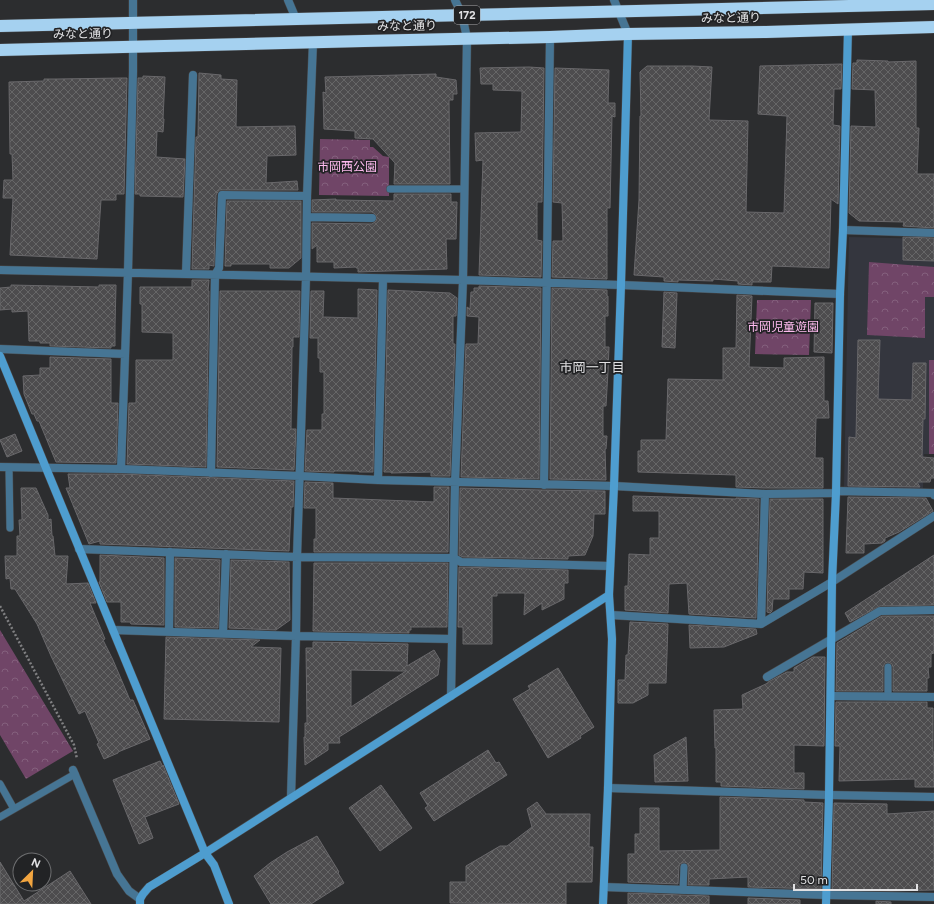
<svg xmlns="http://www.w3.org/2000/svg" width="934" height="904" viewBox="0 0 934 904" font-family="Figtree,'Noto Sans JP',sans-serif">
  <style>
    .built { fill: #34363e }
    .park { fill: url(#park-crowns) }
    .building { fill: url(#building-cross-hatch); stroke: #69686b; fill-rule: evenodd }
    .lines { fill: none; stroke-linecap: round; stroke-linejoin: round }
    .lane-casing { stroke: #494a4c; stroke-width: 8 }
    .street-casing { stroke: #494a4c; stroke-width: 9 }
    .secondary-casing { stroke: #494a4c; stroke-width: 9 }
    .highway-casing { stroke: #494a4c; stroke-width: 13 }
    .path { stroke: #808082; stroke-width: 2.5; stroke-dasharray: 2 2; stroke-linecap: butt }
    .lane { stroke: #467594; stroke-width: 7 }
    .street { stroke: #467594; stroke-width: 8 }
    .secondary { stroke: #4e9dcf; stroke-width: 8 }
    .highway { stroke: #a5d1f0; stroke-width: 12 }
    .labels { text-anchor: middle; stroke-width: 3.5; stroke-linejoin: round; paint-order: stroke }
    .shield { fill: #222325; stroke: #a8a8aa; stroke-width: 1 }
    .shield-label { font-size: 11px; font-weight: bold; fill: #e1e1e3 }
    .street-label { font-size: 12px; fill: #e1e1e3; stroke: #222325 }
    .park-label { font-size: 12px; fill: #febbef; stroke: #222325 }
    .neighbourhood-label { font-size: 13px; fill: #e1e1e3; stroke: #222325 }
  </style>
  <defs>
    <pattern id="park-crowns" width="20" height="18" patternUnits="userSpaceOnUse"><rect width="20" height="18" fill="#704567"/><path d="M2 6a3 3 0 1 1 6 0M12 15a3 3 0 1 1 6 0" fill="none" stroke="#84607d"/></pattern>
    <pattern id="building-cross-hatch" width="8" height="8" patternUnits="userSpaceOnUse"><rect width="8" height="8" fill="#4d4c4e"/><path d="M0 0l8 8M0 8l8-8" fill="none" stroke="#666667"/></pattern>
  </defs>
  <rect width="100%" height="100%" fill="#2c2d2f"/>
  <path class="built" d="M849 237 934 239V360H929V454H924L923 489 844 487Z"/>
  <path class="park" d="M320 139 370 140V147H373L383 156 389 157V196L319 195Z
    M869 262 934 267V297H925V338L867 335Z
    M757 300H811L809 355 755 354Z
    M929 360H934V454H929Z
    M0 630 73 751 26 779 0 735Z"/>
  <path class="building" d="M857 60 888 61V62L916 61V128H919L917 174H934V228L903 226 904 222 859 221 849 213 851 126 876 127 875 90 852 89 853 63H857Z
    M842 64 841 89H834L833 125 840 126 838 204 831 199 829 268 772 266 771 282H752V285L738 284V281L713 279V281L678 280V282L664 281V277L634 275 639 200 640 116H641L640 72 647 66H692L712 67 709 120 748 121 746 212 784 213 787 116 758 114 760 66Z
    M529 67 544 68 542 202H537V240L542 241 541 277 479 275 483 160 476 161 475 133 521 132 522 91 493 90V84H481L480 68Z
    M555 68 609 70 608 103H615V117L612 116 610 208H607V279L552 277 553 241H563L562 203 553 202Z
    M199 73 221 75V79L237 80 236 127 295 126 296 155 267 156 266 183 297 181 298 190H219L216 195 214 266 209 265V269H192L196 137H198Z
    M436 74V77L456 80 457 94H453V100H449L450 184H394L395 163 373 139 355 138V131L324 129 323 92 326 93 325 77Z
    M143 76 165 77 163 119H164L163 132 157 131 156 157 185 159 183 197 140 196V194H135L138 78H143Z
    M122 78H127L124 194H116V200H101L97 259 10 255 13 198H3L4 180H13L12 154H10L9 82 44 81V79H57Z
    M394 194H451V202H457L456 239H446L447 269 358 272V268H356V267L334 268V262H317V245L312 249V223L372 224 376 221 377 218 375 214 372 212H312V200L336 199V200L394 201Z
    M227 201H301V258L289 268H270V264H231V266H225Z
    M903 237 934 238V261L903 260Z
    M192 280H209L208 291H209L206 467 127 464 129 403H136V360H173V333L142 332V304H140V287H192Z
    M11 285 99 287V285H116L115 326V346H111V348L50 346V343H40V341H29L28 311 12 312V309L0 310V288L11 287Z
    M479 286 541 288 539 479 461 477 466 344H478L479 317 467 316V307L470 309 471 292H474V288H479Z
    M552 288 607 290V296H608V316H605V347H609L608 371 606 406H603V436H607L606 449H605L606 480 550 479Z
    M358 289 377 290 373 472H359V471H334V472L305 471 307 430H322V414H324V372H320V358H318V338H310L311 291H324L323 317 358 318Z
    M388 290 450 293 457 298 456 316H453V344H455L450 476H431V472L391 473V472H384Z
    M220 291H300L299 337H293V347H292L291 429H296L294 470 217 467Z
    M664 292 677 293 675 348 662 347Z
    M737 295 752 296 749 367 784 368V358L824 357V401H828L829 418H816L815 458H823V488H765L736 487V475L638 472V451H641V440H666L668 379 723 380V348H736Z
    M815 303H833L832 353 814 352Z
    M858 340H880L878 399 912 400 913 363H926L925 419H923L922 457 934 458V478H931L930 482H917L920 487 848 486 849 437 856 438Z
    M50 357 111 359V403H118L116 463 56 462 39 421H37L34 414H32L24 394 23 376 40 375V368H50Z
    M15 434 22 451 7 457 0 440Z
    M68 474H121L294 481 293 507H291V510L289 551 100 544V541L89 544 66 488H70Z
    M305 482 333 483V498L434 502V487H449L448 552H314V539H316V508H304Z
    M21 488H36L48 515V520L51 519 52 536H53L55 556H68L66 584 88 583 96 603H90L105 639 103 640 113 660 130 700H133L150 739 118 752V753L104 759 97 744 99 743 85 711 79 714 51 656 37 624 15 589H11L10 578 6 579 5 556H17V536H20L19 520H22Z
    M460 488 541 490H544L605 491V514H594L593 536 585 555 568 556V559L463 557 459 555Z
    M633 496 736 499V498L759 499 756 618 689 614 687 583 669 584 668 613 625 610V586H628L629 554 650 555V538H659V511H633Z
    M848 497 926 498 933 511 899 532 885 538V541L882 543 864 544V553H846Z
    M770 499H823V573L804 572 803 589H789V599H773L772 611 770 613 767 612Z
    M100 555 164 558V625L131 624 130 622H121V602H107L99 582H100Z
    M934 555V605L880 606 850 622 845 613Z
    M175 558 220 560 218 628 175 627Z
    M231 560 289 562 290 620 276 630 229 628Z
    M314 563H448L447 627H411V630H409V633L313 631Z
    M459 567 568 570V583H564V599L542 610V603L524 615 525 593H497V596H492V644H463V627H458Z
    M882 616H934V653L931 654V667H928L929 678H927V691H893V667L892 664 888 662 885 663 883 667V691H836L837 643Z
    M630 622 668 624 666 683H648V695L633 703H618V680H625L626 655H628Z
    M689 625 756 629 757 634 724 647 690 648Z
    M166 637 260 640 251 647 281 648 279 722 164 719Z
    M313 642 408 644 407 666 434 650 440 660 438 675 339 737 340 743H328V750L305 765 304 737H305V723H307L306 648H313ZM351 670 400 671H406L351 707Z
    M813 657H825L824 746 794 745V773H804V789L721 786V782H716V748H715L714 710 743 709 742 695 768 683V682L783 674 787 672H794V668Z
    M558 668 594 727 580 736 581 738 548 758 513 699 530 689 528 686Z
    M836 702H927V708H933V752H934V787H915V779L839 781 840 746H835Z
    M686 737 688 781 655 782 654 755Z
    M488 750 496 763 499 762 507 775 434 821 425 808 428 806 420 793Z
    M160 761 163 767V765L179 804 145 817 153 838 139 844 113 780Z
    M381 785 412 828 380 851 349 808Z
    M720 797 804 800V802L823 803 821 889 748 887V877L709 879V885H688L689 867 687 863 684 862 680 864 679 866 678 884 628 882V854H635V834H640V808H659V851L720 850Z
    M537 802 546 814H590L589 847H593L592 882H566V904L450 903V882H466V866L500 846H507L532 827 527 809Z
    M834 803 887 804V814L934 811V890L891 891 832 890Z
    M317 836 339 872 338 873 344 883 311 904H271L254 876 270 863 287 852Z
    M0 862 24 901 70 871 91 904H0Z
    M628 893 709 896V904H628Z
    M748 898 800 900V904H748Z
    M876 901 891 902V904H876Z"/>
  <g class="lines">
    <g class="lane-casing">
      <path id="lane" d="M390 189H464
        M9 468 10 528
        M888 696V667
        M0 784 14 809
        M0 817 75 774
        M683 890 684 867"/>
    </g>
    <g class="street-casing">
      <path id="street" d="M288 0 296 19
        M614 0 628 34
        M307 217 372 218
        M843 230 934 233
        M0 270 463 280 621 285 840 294
        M186 274 193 75
        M0 349 125 354
        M0 467 121 469 300 476 378 480 614 486 765 494 836 493
        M121 469 128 272 133 72V0
        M211 473 215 275 219 268 222 195 307 196
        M378 480 383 279
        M544 485 550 37
        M836 491 933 493 934 495
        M79 549 297 557 454 558 461 562 610 566
        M611 615 761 624 832 582 934 516
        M761 624 765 494
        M113 630 296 636 452 639
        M169 631 170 552
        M223 633 226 554
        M767 677 880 611 934 610
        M451 696 455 483 463 280 467 38 462 15 455 0
        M831 696 934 697
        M73 770 117 874 129 891 140 899
        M608 788 829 795 934 797
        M291 797 296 636 297 557 306 277 307 196 313 42
        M604 887 827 895 934 897"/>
    </g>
    <g class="secondary-casing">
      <path id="secondary" d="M0 356 46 468 205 853 214 865 229 904
        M140 904V899L143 894 149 887 205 853 609 595
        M603 904 608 788 612 639 609 595 614 486 621 285 628 34
        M826 904 829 795 832 582 836 493 840 294 843 230 848 29"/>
    </g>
    <g class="highway-casing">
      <path id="highway" d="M0 26 934 4
        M0 50 364 41 550 37 628 34 766 32 934 27"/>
    </g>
    <path class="path" d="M0 606 74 745 77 759"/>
    <use href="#lane" class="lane"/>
    <use href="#street" class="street"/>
    <use href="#secondary" class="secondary"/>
    <use href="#highway" class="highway"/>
  </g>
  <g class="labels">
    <rect class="shield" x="454" y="6" width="26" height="18" rx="3"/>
    <g class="shield-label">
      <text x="467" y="19">172</text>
    </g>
    <g class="street-label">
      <text transform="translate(731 18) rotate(-1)" y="4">みなと通り</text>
      <text transform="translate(407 26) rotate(-1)" y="4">みなと通り</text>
      <text transform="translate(83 34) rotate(-1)" y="4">みなと通り</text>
    </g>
    <g class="park-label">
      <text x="347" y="171">市岡西公園</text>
      <text x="783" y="331">市岡児童遊園</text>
    </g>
    <g class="neighbourhood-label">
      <text x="592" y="372">市岡一丁目</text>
    </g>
  </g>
  <g transform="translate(32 872) rotate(24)"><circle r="19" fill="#222325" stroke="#6e6f71"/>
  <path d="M0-3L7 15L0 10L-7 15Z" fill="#f2a540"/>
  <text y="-6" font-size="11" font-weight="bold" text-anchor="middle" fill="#e1e1e3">N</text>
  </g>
  <path d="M794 884v6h123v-6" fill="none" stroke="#e1e1e3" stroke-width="2"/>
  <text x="800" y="884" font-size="12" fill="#e1e1e3" stroke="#222325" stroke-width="3" paint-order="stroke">50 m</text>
</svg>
